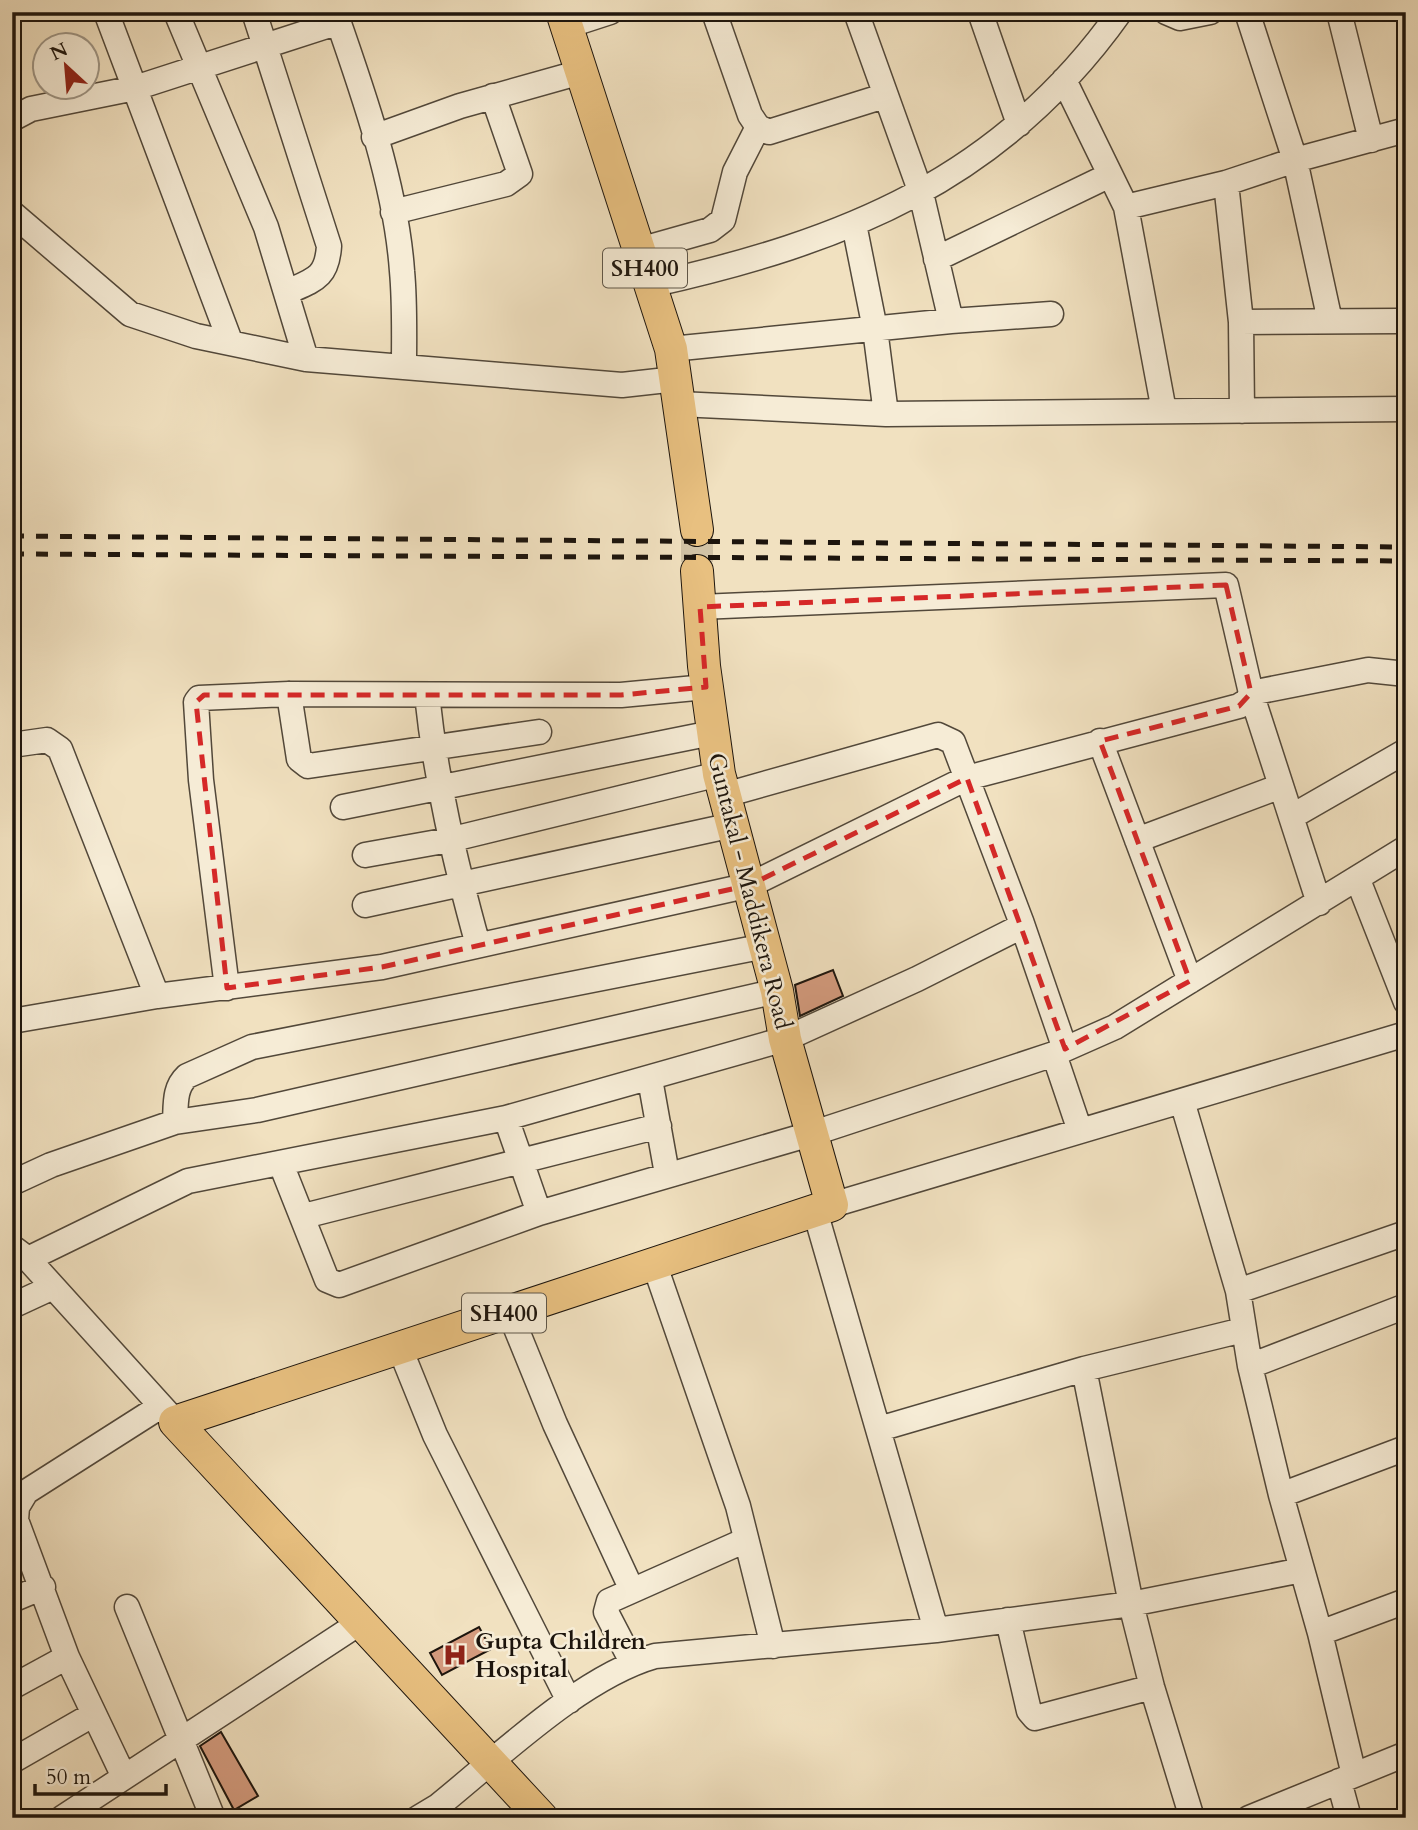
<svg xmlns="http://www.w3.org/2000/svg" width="1418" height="1830" viewBox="0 0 1418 1830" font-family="Cardo,serif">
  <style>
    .building { fill: #d49b7e; stroke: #1d150d; stroke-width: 2 }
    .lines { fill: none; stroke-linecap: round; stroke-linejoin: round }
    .major-tunnel { stroke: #d1c2a5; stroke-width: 32; stroke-dasharray: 32 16; stroke-linecap: butt }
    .minor-casing { stroke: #52483a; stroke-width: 27 }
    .major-casing { stroke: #1d150d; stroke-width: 34 }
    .minor { stroke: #f6ecd6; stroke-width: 24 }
    .major { stroke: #e8c080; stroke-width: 32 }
    .rail { stroke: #1d150d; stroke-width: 5; stroke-dasharray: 12 12; stroke-linecap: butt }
    .marked { fill: none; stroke: #d62828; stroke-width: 5; stroke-dasharray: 14 9; stroke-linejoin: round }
    .labels { text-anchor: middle; stroke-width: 5; stroke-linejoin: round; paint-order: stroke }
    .shield { fill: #f6ecd6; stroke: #5e5649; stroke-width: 2 }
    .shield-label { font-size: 23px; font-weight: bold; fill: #1d150d }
    .street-label { font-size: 24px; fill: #1d150d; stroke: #f6ecd6 }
    .poi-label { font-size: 24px; font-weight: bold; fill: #1d150d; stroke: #f6ecd6; text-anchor: start }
  </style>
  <rect width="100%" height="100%" fill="#f1e1c0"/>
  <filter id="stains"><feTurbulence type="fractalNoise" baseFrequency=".00286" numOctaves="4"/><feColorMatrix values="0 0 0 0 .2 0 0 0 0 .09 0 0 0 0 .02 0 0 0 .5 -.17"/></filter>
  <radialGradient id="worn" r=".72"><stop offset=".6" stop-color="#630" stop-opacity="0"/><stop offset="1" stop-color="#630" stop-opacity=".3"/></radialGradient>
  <path class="building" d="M833 970 843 996 800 1016 795 985Z
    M479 1627 491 1649 442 1675 430 1653Z
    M221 1732 258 1796 234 1810 200 1746Z"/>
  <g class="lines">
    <path class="major-tunnel" d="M697 530V571"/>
    <g class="minor-casing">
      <path id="minor" d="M106 12 230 341
        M176 12 266 227 306 359
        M254 12 329 246C327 278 314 280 287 292
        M335 12C363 92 396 186 402 271 405 303 404 335 404 367
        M714 12 750 115 758 127 769 132 884 96
        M856 12 921 193 951 321
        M980 12 1019 124
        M1166 12 1180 18 1210 12
        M1247 12 1295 160 1330 321
        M1339 12 1371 140
        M567 26 610 12
        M1064 80 1126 207 1226 183 1295 160 1406 130
        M12 119 31 109 135 88 339 22
        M374 137 460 106 581 72
        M1226 183 1241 322 1242 411
        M1126 207 1164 411
        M393 212 506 184 520 174 493 96
        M12 213 130 314 196 336 306 359 622 385 676 379
        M854 224 875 329 886 414
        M639 250 710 230 723 220 735 172 758 127
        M936 259 1110 175
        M650 285C844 242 1001 180 1120 12
        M1241 322 1399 321
        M671 349 951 321 1051 314
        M679 404 886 414 1406 409
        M289 694 299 759 308 766 539 732
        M427 695C436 781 455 862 478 945
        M1100 741 1190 981
        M12 745 47 740 60 749 157 996
        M343 807 712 733
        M1291 817 1406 751
        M1137 840 1281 786
        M365 855 449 840 719 774
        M1358 880 1406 1002
        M1319 903 1251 693 1368 670 1406 674
        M365 905 733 825
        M1021 921 1065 1049
        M227 988 201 780 196 702 199 698 289 694 621 695 706 687
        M12 1021 157 996 382 967 750 885 967 778 1239 706 1247 701 1251 693 1226 585 700 607
        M1054 1054 1080 1131
        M650 1079 667 1174
        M1182 1101 1238 1291 1250 1366 1281 1495 1320 1633 1354 1775
        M506 1118 539 1213
        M175 1122C176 1104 174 1088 187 1076L252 1047 765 946
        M281 1164 327 1280 339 1285 539 1213 814 1133 1054 1054 1115 1027 1406 848
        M12 1183 51 1165 175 1122 257 1110 777 991
        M832 1205 1406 1034
        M815 1211 936 1630
        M304 1216 659 1126
        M12 1247 28 1259 172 1418
        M28 1259 188 1181 506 1118 785 1039 917 979 1020 927 1021 921 953 742 938 735 725 795
        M654 1263 738 1506 773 1646
        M1238 1291 1406 1233
        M12 1306 53 1287
        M509 1311 555 1424 631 1588
        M399 1346 435 1435 569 1701
        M1250 1366 1406 1306
        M1084 1369 1131 1604 1152 1687 1192 1818
        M879 1429 1084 1369 1243 1330
        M1281 1495 1406 1448
        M12 1600 43 1587
        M127 1607 213 1818
        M1008 1620 1029 1711 1035 1718 1152 1687
        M1320 1633 1406 1601
        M632 1662 606 1612 609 1601 746 1540
        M12 1687 67 1657
        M12 1761 94 1714
        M124 1777 67 1657 16 1520 17 1507 26 1492 161 1406
        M1339 1781 1349 1818
        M62 1818 361 1622
        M418 1818 438 1806C499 1757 581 1677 655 1656L936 1630 1131 1604 1302 1570
        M1249 1818 1406 1754"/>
    </g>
    <g class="major-casing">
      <path id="major" d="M562 12 671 349 697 530
        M542 1818 175 1422 832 1205 785 1039 777 991 719 774 704 666 697 571"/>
    </g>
    <use href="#minor" class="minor"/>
    <use href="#major" class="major"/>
    <path class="rail" d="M12 536 1406 547
      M12 554 1406 561"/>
  </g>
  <path class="marked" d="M1226 585 1251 693 1239 706 1100 741 1190 981 1065 1049 967 778 750 885 382 967 227 988 196 702 204 695H621L706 687 700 607Z"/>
  <defs>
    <g id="hospital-bare" transform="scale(1.89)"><path d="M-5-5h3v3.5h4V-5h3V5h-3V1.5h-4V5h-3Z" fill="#8f2418" stroke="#f6ecd6" stroke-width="2.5" paint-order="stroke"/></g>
  </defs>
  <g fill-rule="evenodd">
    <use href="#hospital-bare" x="455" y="1655"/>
  </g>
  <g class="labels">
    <g class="shield">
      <rect x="603" y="248.5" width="84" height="39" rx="5"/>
      <rect x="462" y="1293.5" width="84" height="39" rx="5"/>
    </g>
    <g class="shield-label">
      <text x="645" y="276">SH400</text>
      <text x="504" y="1321">SH400</text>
    </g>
    <g class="street-label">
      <text transform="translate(750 891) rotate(76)" y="8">Guntakal - Maddikera Road</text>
    </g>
    <g class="poi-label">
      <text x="475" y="1649">Gupta Children<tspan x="475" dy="28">Hospital</tspan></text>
    </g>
  </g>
  <rect width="1418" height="1830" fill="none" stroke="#f1e1c0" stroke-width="42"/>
  <rect x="14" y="14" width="1390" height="1802" fill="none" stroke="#1d150d" stroke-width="3.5"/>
  <rect x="21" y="21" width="1376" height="1788" fill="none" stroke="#1d150d" stroke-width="2"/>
  <g transform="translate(66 66) rotate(334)"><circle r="33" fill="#f6ecd6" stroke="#9f9686" stroke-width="2"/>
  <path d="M0-5L12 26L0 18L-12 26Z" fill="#8f2418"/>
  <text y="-10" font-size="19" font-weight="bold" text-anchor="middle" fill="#1d150d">N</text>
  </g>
  <path d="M35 1784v10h131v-10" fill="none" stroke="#1d150d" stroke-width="3.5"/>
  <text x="46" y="1784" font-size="21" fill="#1d150d" stroke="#f6ecd6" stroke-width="5" paint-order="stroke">50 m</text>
  <rect width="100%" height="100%" filter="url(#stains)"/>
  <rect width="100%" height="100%" fill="url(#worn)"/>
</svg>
